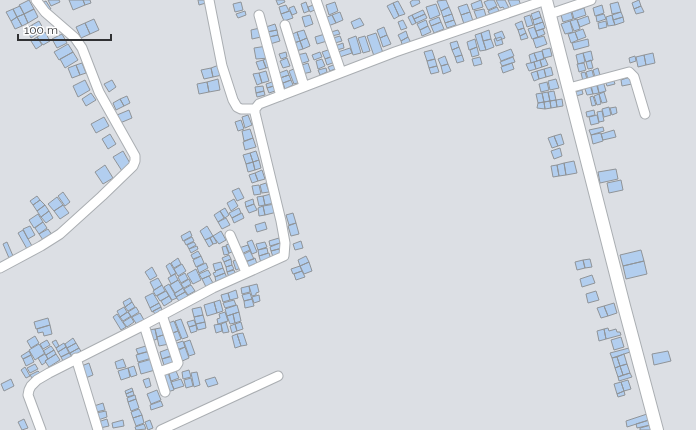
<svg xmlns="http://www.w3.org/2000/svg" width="696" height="430" viewBox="0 0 696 430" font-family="Raleway,sans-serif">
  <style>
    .building { fill: #b2ceef; stroke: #909498 }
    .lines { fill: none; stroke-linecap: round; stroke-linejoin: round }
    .minor-casing { stroke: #aaaeb2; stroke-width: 11 }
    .major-casing { stroke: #aaaeb2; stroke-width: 14 }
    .minor { stroke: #fff; stroke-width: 9 }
    .major { stroke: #fff; stroke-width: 12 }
  </style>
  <rect width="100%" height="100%" fill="#dcdfe4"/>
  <path class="building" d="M29 0 34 9 24 14 19 5Z
    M48 0H59L60 2 51 6Z
    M69 0H83L85 5 73 10Z
    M83 0H90L91 3 85 5Z
    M198 0H205L206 3 199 5Z
    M276 0H284L285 2 278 5Z
    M413 0H419L420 3 412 7 410 2Z
    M446 0 449 7 441 11 437 1Z
    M481 0 483 7 473 10 471 4Z
    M489 0H494L497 6 488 10 484 2Z
    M496 0H505L509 8 505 10 503 7 500 8Z
    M508 0H519L521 6 512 9Z
    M639 0 641 6 634 9 632 3Z
    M46 1 51 9 47 11 42 3Z
    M398 1 405 14 399 16 393 3Z
    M241 2 243 10 235 12 233 4Z
    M306 2 309 11 304 13 301 4Z
    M335 2 338 11 329 15 326 5Z
    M618 2 621 12 612 14 610 4Z
    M393 3 399 16 394 19 387 6Z
    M316 4 317 9 310 12 308 7Z
    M436 4 440 15 430 19 426 7Z
    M467 4 470 12 461 15 458 7Z
    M286 5 289 11 281 14 279 7Z
    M602 5 604 13 595 16 593 8Z
    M20 6 24 14 17 17 13 9Z
    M294 6 297 13 292 15 289 8Z
    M641 6 644 12 636 14 634 9Z
    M449 7 452 14 443 17 441 11Z
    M497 7 499 11 490 15 488 11Z
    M584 8 586 15 574 19 572 12Z
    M13 9 17 17 11 21 6 12Z
    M34 9 38 17 28 23 24 14Z
    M484 9 486 16 477 19 474 11Z
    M423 10 425 14 414 19 412 15Z
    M245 11 246 15 238 18 236 14Z
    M290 11 293 18 284 21 281 14Z
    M539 11 541 17 533 20 531 14Z
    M340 12 343 20 336 23 332 15Z
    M470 12 473 21 464 24 461 15Z
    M571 12 573 19 563 22 561 15Z
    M621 12 623 17 613 20 612 15Z
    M24 14 28 23 22 26 17 17Z
    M425 14 427 18 416 23 414 19Z
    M452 14 454 20 445 23 443 17Z
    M604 14 606 19 597 22 596 16Z
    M310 15 313 24 305 27 302 17Z
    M332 15 336 23 328 26 325 18Z
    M412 15 416 23 412 25 408 17Z
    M530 15 533 25 527 27 524 17Z
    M612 15 615 25 608 26 606 17Z
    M588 16 590 23 580 27 577 20Z
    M17 17 22 26 15 29 11 21Z
    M439 17 441 22 431 26 429 21Z
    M541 17 543 22 534 25 533 20Z
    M623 17 624 22 615 25 613 20Z
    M360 18 364 25 354 29 351 22Z
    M94 19 99 30 90 34 85 23Z
    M577 19 580 29 574 31 570 21Z
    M403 20 407 28 401 30 398 22Z
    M426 20 428 26 420 30 417 24Z
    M454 20 456 25 447 28 445 23Z
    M39 21 44 30 37 34 32 25Z
    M522 21 524 28 518 30 515 24Z
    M570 21 573 32 565 34 561 24Z
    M606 21 607 27 599 29 598 23Z
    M441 22 444 29 434 33 431 26Z
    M543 22 545 28 536 31 534 25Z
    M85 23 90 34 81 38 76 27Z
    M275 24 277 30 267 32 266 27Z
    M32 25 37 34 31 38 26 29Z
    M428 26 431 32 422 36 420 30Z
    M384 27 387 35 380 38 377 30Z
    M534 27 538 37 532 39 528 29Z
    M260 28 261 37 252 39 251 30Z
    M524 28 526 33 520 36 518 30Z
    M543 29 545 34 538 37 536 31Z
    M583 29 586 37 578 40 575 32Z
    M277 30 278 35 269 37 267 32Z
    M304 30 307 38 300 41 297 32Z
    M338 30 340 34 332 36 331 32Z
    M489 30 491 39 483 41 481 33Z
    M406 31 408 37 401 41 398 35Z
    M502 31 505 38 497 41 494 34Z
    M45 32 50 41 43 45 37 37Z
    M297 32 300 41 294 43 290 35Z
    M575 32 578 40 571 43 568 34Z
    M376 33 383 53 374 56 367 36Z
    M481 33 486 50 480 51 475 35Z
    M526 33 528 38 521 40 520 36Z
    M62 34 67 43 57 48 52 39Z
    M325 34 327 41 317 44 315 37Z
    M278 35 280 41 270 44 269 37Z
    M387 35 391 44 383 47 380 38Z
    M340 36 342 41 335 43 333 38Z
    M356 36 361 53 353 55 348 39Z
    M365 36 370 51 363 53 358 38Z
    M544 36 547 44 536 48 533 39Z
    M37 37 42 45 36 49 31 41Z
    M408 37 411 43 403 47 401 41Z
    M501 37 503 44 496 46 494 39Z
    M307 38 310 46 303 49 300 41Z
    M475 39 477 47 469 50 467 42Z
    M491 39 494 47 486 50 483 41Z
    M588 39 589 46 574 50 572 43Z
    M300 41 303 49 296 51 294 43Z
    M457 41 459 47 452 50 450 43Z
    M343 43 344 48 337 50 335 46Z
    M68 44 73 52 59 60 54 52Z
    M267 46 269 58 256 59 254 48Z
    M459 47 462 55 455 57 452 50Z
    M477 47 479 55 472 57 470 50Z
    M350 48 352 53 340 57 338 52Z
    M550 48 552 56 544 58 542 50Z
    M331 49 333 56 325 59 322 52Z
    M511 49 514 56 501 61 498 54Z
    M432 50 435 59 427 61 424 52Z
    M542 51 544 59 537 61 534 53Z
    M591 51 593 60 586 62 583 53Z
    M73 52 78 60 65 68 60 59Z
    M286 52 287 57 281 59 279 54Z
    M320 52 322 57 314 60 312 55Z
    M306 53 309 61 300 64 297 55Z
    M534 53 537 61 531 63 529 55Z
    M583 53 585 62 578 64 576 55Z
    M653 53 655 63 646 65 644 55Z
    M462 55 464 61 457 63 455 57Z
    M644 55 646 65 638 67 636 57Z
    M333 56 335 62 327 65 325 59Z
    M445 56 448 64 441 66 438 59Z
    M635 56 636 61 630 63 629 58Z
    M480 57 482 64 474 66 472 59Z
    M513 57 515 62 502 66 500 62Z
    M268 58 270 67 266 68 263 60Z
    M287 58 290 66 283 68 280 61Z
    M545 58 548 65 542 67 540 60Z
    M322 59 325 66 318 69 316 61Z
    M435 59 437 66 429 68 427 61Z
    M263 60 266 68 259 70 256 62Z
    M540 60 542 67 536 69 534 62Z
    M591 60 593 68 588 69 586 62Z
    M534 62 536 69 529 71 526 64Z
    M82 63 86 73 80 75 76 65Z
    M308 63 311 72 302 74 299 66Z
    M512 63 514 69 503 73 501 67Z
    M584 63 586 70 579 72 577 64Z
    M336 64 337 68 330 71 328 67Z
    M448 64 451 71 443 74 441 66Z
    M76 65 80 75 72 78 68 68Z
    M219 65 222 75 213 77 211 68Z
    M437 66 439 72 431 74 429 68Z
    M551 67 553 75 546 77 544 69Z
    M211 68 213 77 204 79 201 70Z
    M296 68 301 82 294 84 289 71Z
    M326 68 327 72 320 75 318 70Z
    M598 68 600 75 595 77 593 70Z
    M544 69 546 77 539 79 537 71Z
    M287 70 289 75 280 78 279 73Z
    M592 70 594 78 588 79 586 72Z
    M266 71 269 81 262 83 259 73Z
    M537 71 539 79 534 81 531 73Z
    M585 72 587 79 583 81 581 73Z
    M259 73 262 83 257 85 253 74Z
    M289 75 291 80 283 83 280 78Z
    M630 77 632 84 622 86 621 80Z
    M613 78 615 84 607 86 605 80Z
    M218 79 220 90 209 92 207 82Z
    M556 79 559 88 550 90 548 81Z
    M85 80 90 90 78 97 73 86Z
    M112 80 116 87 109 92 104 84Z
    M291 80 293 85 285 89 283 83Z
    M275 81 277 85 267 88 266 84Z
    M603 81 606 91 599 93 597 83Z
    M207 82 209 92 199 94 197 84Z
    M547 82 549 90 541 92 539 84Z
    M596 83 599 93 593 94 591 85Z
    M277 85 278 90 269 93 267 88Z
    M590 85 593 94 587 95 584 86Z
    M263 86 264 91 256 93 255 87Z
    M582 90 583 94 576 96 575 92Z
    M264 91 265 95 257 97 256 93Z
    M554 91 556 100 550 101 548 92Z
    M548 92 550 101 544 102 542 93Z
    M604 92 607 102 602 103 599 94Z
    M91 93 96 100 86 106 82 99Z
    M542 93 544 102 538 103 536 94Z
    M599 94 601 104 597 105 594 96Z
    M127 96 130 103 124 106 120 99Z
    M593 96 596 105 592 106 590 97Z
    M120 99 124 106 116 110 113 103Z
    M562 99 563 106 557 107 556 100Z
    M556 100 557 107 551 108 550 101Z
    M550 101 551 108 545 109 544 102Z
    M544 102 545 109 537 108 538 103Z
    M609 107 611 115 604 117 602 109Z
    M616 107 617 113 612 115 610 108Z
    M129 110 132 118 120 123 117 115Z
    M594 110 595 115 587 117 586 112Z
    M602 111 604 121 599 122 597 112Z
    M248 115 252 125 245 128 242 117Z
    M597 115 599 123 591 125 589 117Z
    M104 117 109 126 96 133 91 124Z
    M241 120 244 129 238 131 235 122Z
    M603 127 604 131 591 135 589 130Z
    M250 129 253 138 244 141 242 131Z
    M614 130 616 137 603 140 601 134Z
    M601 133 603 141 593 144 591 135Z
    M110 134 116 144 108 149 102 139Z
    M561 134 564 144 558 146 554 136Z
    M554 136 558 146 552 148 548 138Z
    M253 138 256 147 245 150 243 142Z
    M560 148 562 156 554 159 551 151Z
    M123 151 131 165 122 171 113 157Z
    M256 151 259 160 253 162 250 153Z
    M250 153 253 162 246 164 243 155Z
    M259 160 261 168 255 170 253 162Z
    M574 161 577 173 566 175 564 163Z
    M253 162 255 170 248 172 246 164Z
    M564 163 566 175 559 176 557 165Z
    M105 165 113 178 103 184 95 172Z
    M557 165 559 176 553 177 551 166Z
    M616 169 618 179 600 183 598 172Z
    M262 170 265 179 258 181 255 173Z
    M255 173 258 181 252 183 249 175Z
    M621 180 623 190 609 193 607 183Z
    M266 183 269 192 262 193 260 185Z
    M259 185 261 194 254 195 252 186Z
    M239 188 244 198 237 201 232 191Z
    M63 192 70 202 65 206 58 196Z
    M271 194 274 203 265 205 263 196Z
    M37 196 40 200 33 205 30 201Z
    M263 196 265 205 259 206 257 197Z
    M57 197 63 205 54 211 48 204Z
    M234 199 238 206 231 211 227 203Z
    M253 199 254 204 246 207 245 202Z
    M40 200 45 205 37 211 33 205Z
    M254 204 257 210 249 213 246 207Z
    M275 204 277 212 265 215 263 206Z
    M45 205 49 211 41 217 37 211Z
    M63 205 69 213 60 219 54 211Z
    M263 206 265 215 259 216 258 208Z
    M225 208 229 215 225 218 220 211Z
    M239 208 241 213 232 218 229 213Z
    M49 211 53 218 46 223 41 217Z
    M220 211 224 218 218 222 214 215Z
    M242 213 244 218 234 223 232 218Z
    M293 213 296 223 289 225 286 215Z
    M38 214 43 222 34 228 29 220Z
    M226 218 230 225 222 229 218 222Z
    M43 222 47 228 39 234 35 228Z
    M265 222 267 229 257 232 255 225Z
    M296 223 299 234 291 236 288 226Z
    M30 226 35 235 28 239 23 229Z
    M207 226 213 236 205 240 200 231Z
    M48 229 52 235 43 240 39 234Z
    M23 230 32 246 27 249 18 233Z
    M190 231 192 236 183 241 181 236Z
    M221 231 226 240 219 244 213 236Z
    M213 236 217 243 213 244 210 238Z
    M192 237 194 241 186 245 184 241Z
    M210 238 213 244 209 247 205 240Z
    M279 238 280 243 270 246 269 241Z
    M252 240 257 252 252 254 247 242Z
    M301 241 303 248 295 250 293 244Z
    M7 242 13 256 9 258 3 244Z
    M194 242 196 245 189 249 187 245Z
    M265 242 267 247 258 250 256 244Z
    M232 243 235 251 229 253 226 245Z
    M280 243 282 248 271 251 270 247Z
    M248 245 250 250 241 254 239 248Z
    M197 246 198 249 191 253 189 249Z
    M226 246 229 254 224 255 222 247Z
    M267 248 268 253 259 256 258 250Z
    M279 249 281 255 273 257 271 251Z
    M641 250 644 261 623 266 620 255Z
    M198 251 201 256 193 259 191 255Z
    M250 251 254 259 245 262 242 255Z
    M269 253 271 260 261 263 259 256Z
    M229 255 231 259 224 262 222 258Z
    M201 256 204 263 196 267 193 260Z
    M306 256 309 262 300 266 298 260Z
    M178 258 181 264 174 268 171 263Z
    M255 258 257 264 248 268 245 262Z
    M231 259 232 265 226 267 224 262Z
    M240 259 243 267 236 270 233 261Z
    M590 259 592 267 585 268 583 260Z
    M583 260 585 268 577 270 575 262Z
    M644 261 647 274 626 279 623 266Z
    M221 262 223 268 215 271 213 264Z
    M309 262 312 271 304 274 300 266Z
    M170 263 176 273 171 276 166 266Z
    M206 263 208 268 199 273 197 267Z
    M182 264 186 271 178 276 174 269Z
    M232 265 234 269 227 272 226 267Z
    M300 266 302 271 293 274 291 269Z
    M152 267 157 276 150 280 145 272Z
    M223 268 225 273 215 277 213 273 216 272 215 271Z
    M196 269 201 280 193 284 187 274Z
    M208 270 211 275 202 279 199 274Z
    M234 270 236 275 229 277 227 272Z
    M302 271 305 277 296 280 294 274Z
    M185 273 188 279 181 283 178 277Z
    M225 273 227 278 216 282 215 277Z
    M175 274 178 280 171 284 168 278Z
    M592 275 595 283 582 287 580 279Z
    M209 276 213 283 206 287 202 279Z
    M158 278 162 285 154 290 150 282Z
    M189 279 191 284 184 288 181 284Z
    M178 280 183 288 175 293 170 285Z
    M169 284 177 298 172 300 164 287Z
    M257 284 259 292 256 293V295L252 296 249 286Z
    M162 285 165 291 156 296 153 291Z
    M191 285 195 291 188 295 184 289Z
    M249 286 250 292 242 294 241 288Z
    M183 288 185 292 176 297 174 294Z
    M236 290 238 298 230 300 228 293Z
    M166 291 169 296 160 301 157 296Z
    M596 291 599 300 588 303 586 294Z
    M185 292 188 296 179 301 176 297Z
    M153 293 159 303 150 308 145 297Z
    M228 293 230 300 223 302 221 295Z
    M250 293 252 299 244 301 242 295Z
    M259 295 260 301 254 303 252 297Z
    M169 296 172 301 164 306 161 301Z
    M130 298 132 302 125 307 123 302Z
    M252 299 254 306 245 308 244 301Z
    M220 300 223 311 217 313 214 302Z
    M234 300 236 305 225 308 223 303Z
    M132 302 135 307 128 311 125 307Z
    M214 302 217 313 207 316 204 305Z
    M159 303 161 307 152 312 150 308Z
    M614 303 617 313 608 316 604 306Z
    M237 305 239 312 227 316 225 309Z
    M604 306 608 316 601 318 597 308Z
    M124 307 127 312 120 317 117 311Z
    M136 307 139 312 131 317 128 312Z
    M161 307 162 311 155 314 153 311Z
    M201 307 203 315 194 317 192 309Z
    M128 312 131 316 123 321 120 317Z
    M225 312 228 321 218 324 217 319 220 318 219 314Z
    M239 312 241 321 235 323 233 314Z
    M140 313 144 320 137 325 132 317Z
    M117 314 126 327 121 330 113 317Z
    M233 314 235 323 230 324 227 316Z
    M203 315 205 322 196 324 194 317Z
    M131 317 134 322 127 327 123 322Z
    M48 318 50 325 36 329 34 322Z
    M181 319 188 337 182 339 175 321Z
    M194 320 196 325 189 327 187 322Z
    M174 321 178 331 170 334 166 324Z
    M205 322 206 328 198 330 196 324Z
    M226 322 229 332 223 333 221 324Z
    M241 322 243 329 237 331 235 324Z
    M221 324 222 331 216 333 214 325Z
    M235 324 237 331 232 333 230 326Z
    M50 325 52 334 44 336 43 332 38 333 37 329Z
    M196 325 197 331 191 333 189 327Z
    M165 327 166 334 157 337 155 329Z
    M608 328 609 331 616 329 617 332H620L621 335 606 339 604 329Z
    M155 329 157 339 152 341 149 330Z
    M604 329 606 339 599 341 597 331Z
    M178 331 181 339 173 342 170 334Z
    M243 333 247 345 241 346 237 334Z
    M166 334 169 344 159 346 157 337Z
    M237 334 241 346 235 348 232 336Z
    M35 336 39 343 31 348 27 341Z
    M621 337 624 347 614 350 611 340Z
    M73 338 76 343 67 348 65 344Z
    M47 340 50 345 43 349 40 344Z
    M56 340 59 346 56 348 52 342Z
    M190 340 195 354 189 356 184 342Z
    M183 341 185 347 176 350 174 344Z
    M64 343 66 347 58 352 56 348Z
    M76 343 79 348 70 353 67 348Z
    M39 344 45 353 35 360 29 350Z
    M149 345 150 351 138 354 136 349Z
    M51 346 54 350 46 355 43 351Z
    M66 347 69 353 61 357 58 352Z
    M185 347 189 358 180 362 177 351Z
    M79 348 82 353 73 358 70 353Z
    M171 348 173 355 162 359 160 352Z
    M629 348 630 352 612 358 610 353Z
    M54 350 56 354 48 359 46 355Z
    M29 351 31 355 23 359 21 356Z
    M150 351 152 358 138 362 136 355Z
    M668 351 671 361 654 365 652 354Z
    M69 353 73 358 64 363 61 357Z
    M45 354 48 359 45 361 46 362 42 365 38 358Z
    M56 354 60 360 49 367 45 361Z
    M624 354 627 364 620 366 617 357Z
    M31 355 34 362 26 366 23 359Z
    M173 356 176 364 165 368 162 359Z
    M617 357 620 366 615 368 612 358Z
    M123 359 126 367 117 369 115 362Z
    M152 359 155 370 141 374 138 363Z
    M89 363 93 375 83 379 79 367Z
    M35 364 38 369 30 373 27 368Z
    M627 364 630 373 623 375 620 366Z
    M134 366 137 375 131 377 128 368Z
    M620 366 623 375 618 377 615 368Z
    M25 367 30 376 26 378 21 370Z
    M128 368 130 377 121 380 118 371Z
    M189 370 191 377 183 379 182 372Z
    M38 371 40 373 32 378 30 375Z
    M176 371 179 378 171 381 169 373Z
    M197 372 200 385 194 387 191 373Z
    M168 373 174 390 167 392 162 375Z
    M630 373 632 377 619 381 618 377Z
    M215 377 218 384 208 387 205 380Z
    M149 378 151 386 146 388 143 380Z
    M191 378 193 386 186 388 184 380Z
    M11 379 14 386 4 391 1 384Z
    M181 379 184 386 174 389 171 382Z
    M628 380 631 389 624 391 621 382Z
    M621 382 624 391 617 394 614 384Z
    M132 388 133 391 126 394 125 391Z
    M157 390 161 400 151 404 147 394Z
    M133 391 134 395 127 397 126 394Z
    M624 391 625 395 618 397 617 394Z
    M135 395 136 399 128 402 127 398Z
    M136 399 139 408 131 411 128 402Z
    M161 401 163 406 151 410 150 405Z
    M103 403 105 410 96 412 94 406Z
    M139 409 142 415 133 418 131 412Z
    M106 411 107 417 98 420 96 413Z
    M647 414 649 420 627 427 626 421Z
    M142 415 144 423 136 426 133 418Z
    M24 419 28 428 22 430 18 422Z
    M107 419 109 426 100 428 98 422Z
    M123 420 124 426 113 428 112 423Z
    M150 420 153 428 148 430 145 422Z
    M649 420 650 425 637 428 636 424Z
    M144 424 146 429 136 430 135 427Z
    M651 425 653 430H640V428Z"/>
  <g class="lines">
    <g class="minor-casing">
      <path id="minor" d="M209 0 222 66 233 100 237 107 241 109H255
        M316 0 341 72
        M550 14 591 0
        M259 15 281 96
        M285 25 304 86
        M569 88 629 72 634 77 645 114
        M230 235 246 272
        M0 268 41 246 60 234 102 196 133 166 135 161V156L99 92 82 48 75 38 45 12 36 0
        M144 325 165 392
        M76 358 98 430
        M159 372 176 366 178 363 162 315
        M41 430 28 395 29 390 31 386 37 380 49 373 144 325 213 288 284 256 285 243 281 221 255 113V109L259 104 395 52 546 0
        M161 430 278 376"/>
    </g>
    <g class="major-casing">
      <path id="major" d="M546 0 624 306 657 430"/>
    </g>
    <use href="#minor" class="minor"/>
    <use href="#major" class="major"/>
  </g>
  <path d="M18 34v6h93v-6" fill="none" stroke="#303133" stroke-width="2"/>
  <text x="24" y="34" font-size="12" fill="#303133" stroke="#ffffff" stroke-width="3" paint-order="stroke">100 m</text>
</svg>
